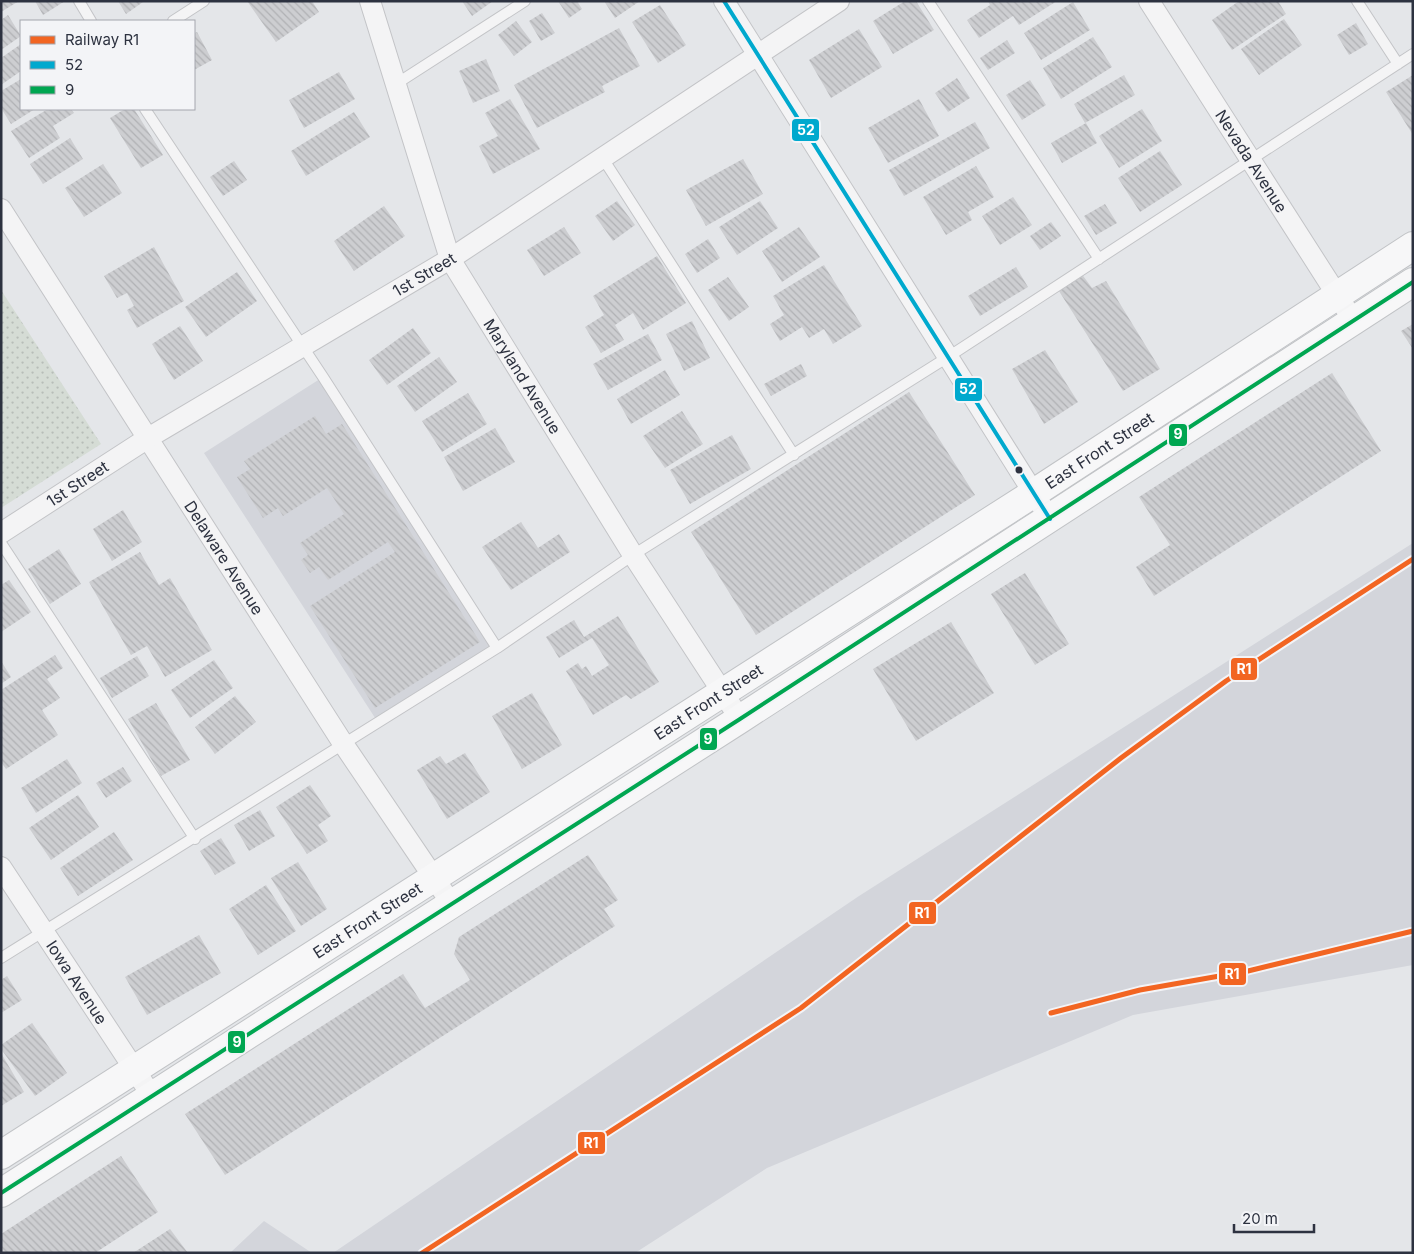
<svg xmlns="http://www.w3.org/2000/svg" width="1414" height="1254" viewBox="0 0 1414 1254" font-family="Inter,sans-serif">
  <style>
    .built { fill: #d3d5db }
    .grass { fill: url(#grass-dots) }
    .building { fill: url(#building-back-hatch) }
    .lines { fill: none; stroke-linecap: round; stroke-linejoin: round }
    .lane-casing { stroke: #c3c4c7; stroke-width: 12 }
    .street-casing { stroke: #c3c4c7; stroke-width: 22 }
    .primary-casing { stroke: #c1c3c6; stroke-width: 30 }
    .lane { stroke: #f4f4f5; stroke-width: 10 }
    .street { stroke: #f4f4f5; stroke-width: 20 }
    .primary { stroke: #f7f7f8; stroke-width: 28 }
    .bus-1-casing { stroke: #f3f4f7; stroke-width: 8 }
    .bus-2-casing { stroke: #f3f4f7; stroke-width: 8 }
    .bus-1 { stroke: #00a9ce; stroke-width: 4 }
    .bus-2 { stroke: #00a651; stroke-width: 4 }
    .rail-1-casing { stroke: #f3f4f7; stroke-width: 9 }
    .rail-1 { stroke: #f26522; stroke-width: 5 }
    .bus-dot { fill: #2d3240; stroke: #f3f4f7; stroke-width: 2 }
    .labels { text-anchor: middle; stroke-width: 4.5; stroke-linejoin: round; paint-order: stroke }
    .street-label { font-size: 16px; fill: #2d3240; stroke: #f3f4f7 }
    .line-badge { stroke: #f3f4f7; stroke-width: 2 }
    .badge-label { font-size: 14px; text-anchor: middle; font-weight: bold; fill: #fff }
  </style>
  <defs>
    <pattern id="grass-dots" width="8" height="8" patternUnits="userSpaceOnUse" patternTransform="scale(1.25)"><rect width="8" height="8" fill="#d5dcd5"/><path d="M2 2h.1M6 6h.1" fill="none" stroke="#b7bdb8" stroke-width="1.8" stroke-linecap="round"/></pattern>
    <pattern id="building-back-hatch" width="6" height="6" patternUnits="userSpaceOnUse" patternTransform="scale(1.25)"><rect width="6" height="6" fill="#cdced1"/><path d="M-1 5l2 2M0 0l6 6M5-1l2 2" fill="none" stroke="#b0b1b4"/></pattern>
  </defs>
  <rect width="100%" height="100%" fill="#e4e6e9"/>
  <path class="built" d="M323 377 497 648 379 724 204 453Z
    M1413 543V965L1133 1015 767 1168 635 1253H333L859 896Z
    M264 1221 312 1253H230Z"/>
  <path class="grass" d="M1 290 101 444 1 508Z"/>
  <path class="building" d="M1 1H19L1 12Z
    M35 1H65L43 15Z
    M118 1H142L143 2 126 14Z
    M247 1H312L319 12 276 42Z
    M462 1H493L472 16Z
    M558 1H577L582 9 569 18Z
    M604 1H640L615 18Z
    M905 1H916L934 30 893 54 873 21Z
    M988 1H1057L1019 25 1013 16 979 38 967 20 990 5Z
    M1239 1H1278L1286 14 1232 50 1212 20Z
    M1073 2 1090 30 1041 60 1024 33Z
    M660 5 686 45 658 63 632 22Z
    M542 13 555 33 541 41 529 21Z
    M8 15 21 36 1 50V20Z
    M1284 19 1302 45 1259 75 1241 49Z
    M516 21 532 42 514 56 498 35Z
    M1356 23 1368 44 1349 55 1337 35Z
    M619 28 640 66 602 86 605 92 537 128 514 85Z
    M859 29 882 67 831 98 809 60Z
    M197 32 212 60 194 70V33Z
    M1093 37 1112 67 1061 99 1043 68Z
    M1007 40 1015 53 988 70 980 58Z
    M21 44V71L1 85V58Z
    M486 59 500 91 473 103 459 71Z
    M339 72 355 99 304 128 289 100Z
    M1124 75 1135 95 1085 123 1074 104Z
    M1413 75V135L1386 92Z
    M957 78 970 98 948 112 935 93Z
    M21 79V109H35L11 124 1 108V91Z
    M1030 80 1046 105 1022 120 1006 95Z
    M510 99 540 149 493 174 479 146 498 136 485 113Z
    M919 99 939 136 888 163 868 128Z
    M48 109H71L74 113 53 126 60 138 29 158 11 131Z
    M125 109H134L163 155 141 168 110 118Z
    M1142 109 1162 141 1119 168 1099 136Z
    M354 112 370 137 306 176 291 151Z
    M975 122 990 148 904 196 889 170Z
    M1086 123 1097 143 1062 163 1051 143Z
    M70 138 83 159 43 184 30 164Z
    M1160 151 1182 185 1140 212 1118 178Z
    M743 159 763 194 706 226 686 190Z
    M234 161 247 180 223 196 210 177Z
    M103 164 122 193 84 217 65 188Z
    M976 166 994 197 968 212 972 220 946 235 923 197Z
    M1013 197 1032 225 1000 245 982 216Z
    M617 201 635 225 613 241 595 216Z
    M760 201 778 228 737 255 719 227Z
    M1105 204 1117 223 1096 235 1084 216Z
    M384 206 405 236 354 271 334 241Z
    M1051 222 1061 236 1040 250 1030 236Z
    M564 227 581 253 544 276 527 250Z
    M799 227 820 257 782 282 762 251Z
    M708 239 720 258 697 273 685 254Z
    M154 247 184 301 137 328 127 310 134 306 127 293 117 298 104 276Z
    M657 256 686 303 643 330 633 313 615 325 624 340 601 353 585 327 604 315 593 296Z
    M824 265 862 326 833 344 824 329 809 338 802 327 780 341 770 324 784 315 773 296Z
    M1016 267 1028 287 980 316 968 296Z
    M237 272 257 301 206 337 185 307Z
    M1081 273 1092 288 1106 281 1160 369 1123 391 1057 288Z
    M728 277 749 307 729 321 708 290Z
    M692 321 710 358 684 371 666 334Z
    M1413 324V349L1401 331Z
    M180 326 203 361 174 380 152 344Z
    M413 328 431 353 387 385 369 360Z
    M648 334 662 360 608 390 593 364Z
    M1045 350 1078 402 1044 424 1012 369Z
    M439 357 457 382 415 412 397 386Z
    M801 364 807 376 771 396 764 384Z
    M665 370 680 395 631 424 617 399Z
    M1332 373 1381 451 1154 596 1136 567 1170 545 1139 497Z
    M909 392 975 495 756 635 691 532Z
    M468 393 487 424 442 452 422 421Z
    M682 411 703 444 665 468 643 436Z
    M315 416 326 434 342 424 480 642 375 708 310 606 395 552 388 542 328 580 319 567 310 573 301 560 308 555 300 543 344 514 327 488 283 516 278 508 263 518 237 477 250 469 244 461Z
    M495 428 515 462 463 491 444 457Z
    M732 435 751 469 690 504 670 470Z
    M123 510 142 542 112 561 93 529Z
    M521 522 538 548 559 534 570 552 511 590 482 547Z
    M59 549 81 584 50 604 28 569Z
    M140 552 159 585 170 578 212 650 165 677 147 646 131 655 89 582Z
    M1025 573 1069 644 1035 665 991 594Z
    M9 580 31 612 1 632V585Z
    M618 616 659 682 631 699 626 695 593 715 566 671 578 663 582 669 586 666 592 676 609 665 592 638 559 658 546 637 574 620 584 637Z
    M951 622 994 693 916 741 873 669Z
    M55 655 63 668 47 679 60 698 42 710 58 735 6 769 1 762V690Z
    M137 656 149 676 112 698 100 678Z
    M214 660 233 688 190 718 171 690Z
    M1 661 11 677 1 684Z
    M532 693 562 745 522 769 492 716Z
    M235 696 256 722 215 754 195 727Z
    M156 703 190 760 161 776 128 719Z
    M465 753 490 792 447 819 417 770 440 756 446 764Z
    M67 759 82 783 36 813 21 788Z
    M123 767 132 781 106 798 96 783Z
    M310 785 331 816 318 825 328 841 307 854 276 807Z
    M78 795 99 827 51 860 29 828Z
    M260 810 275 836 249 851 234 825Z
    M114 832 133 860 78 896 60 868Z
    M221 838 236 863 215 875 200 851Z
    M588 855 618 900 604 909 615 926 225 1175 185 1114 403 974 425 1008 470 980 454 954 459 937Z
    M298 862 327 909 301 926 271 878Z
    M266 885 296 931 258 955 229 909Z
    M199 935 221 973 147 1015 125 977Z
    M7 976 22 1000 1 1013V980Z
    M32 1023 67 1073 35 1096 1 1049V1045Z
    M1 1053 24 1092 1 1106Z
    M121 1156 158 1212 95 1253H1V1234Z
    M170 1229 188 1253H133Z"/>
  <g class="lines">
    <g class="lane-casing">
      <path id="lane" d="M79 1 91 21
        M928 1 1099 259
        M1357 1 1398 64
        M173 21 204 1
        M396 84 525 1
        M145 109 323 377 497 648
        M602 157 794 455
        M1 543 195 839
        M1 958 497 648 633 555 948 357 1413 54"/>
    </g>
    <g class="street-casing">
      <g id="street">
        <path id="s1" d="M370 1 450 259 633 555 740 719"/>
        <path d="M724 1 1050 519"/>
        <path id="s2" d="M1149 1 1353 320"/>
        <path id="s3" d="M1 209 344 745 451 903"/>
        <path id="s4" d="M1 533 148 438 450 259 839 1"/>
        <path id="s5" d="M1 867 152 1096"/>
      </g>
    </g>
    <g class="primary-casing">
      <g id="primary">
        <path id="s6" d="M1 1155 1034 493 1413 246"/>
        <path d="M1 1193 740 719 1413 282"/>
      </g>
    </g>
    <use href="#lane" class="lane"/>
    <use href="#street" class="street"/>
    <use href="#primary" class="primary"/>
    <g class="bus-1-casing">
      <path id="bus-1" d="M724 1 1050 519"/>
    </g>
    <g class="bus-2-casing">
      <path id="bus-2" d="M1 1193 740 719 1413 282"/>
    </g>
    <use href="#bus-1" class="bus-1"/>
    <use href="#bus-2" class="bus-2"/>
    <g class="rail-1-casing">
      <path id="rail-1" d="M1051 1013 1140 990 1248 971 1413 931
        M422 1253 801 1008 1121 758 1226 681 1413 559"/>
    </g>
    <use href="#rail-1" class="rail-1"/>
  </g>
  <circle class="bus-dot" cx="1019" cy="470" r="4.5"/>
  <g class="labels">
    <g class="street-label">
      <text dy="6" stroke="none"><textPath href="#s2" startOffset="190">Nevada Avenue</textPath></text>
      <text dy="6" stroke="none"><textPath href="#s4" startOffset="496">1st Street</textPath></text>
      <text dy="6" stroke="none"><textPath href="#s1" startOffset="408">Maryland Avenue</textPath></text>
      <text dy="6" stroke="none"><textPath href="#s6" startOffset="1305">East Front Street</textPath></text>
      <text dy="6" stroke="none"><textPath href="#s4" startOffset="91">1st Street</textPath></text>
      <text dy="6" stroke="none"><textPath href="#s3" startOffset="414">Delaware Avenue</textPath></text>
      <text dy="6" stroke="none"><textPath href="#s6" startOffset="840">East Front Street</textPath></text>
      <text dy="6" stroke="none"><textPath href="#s6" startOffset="435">East Front Street</textPath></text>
      <text dy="6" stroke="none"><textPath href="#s5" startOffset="138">Iowa Avenue</textPath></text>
    </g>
  </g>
  <g class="line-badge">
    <rect x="791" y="118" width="29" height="24" rx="5" fill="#00a9ce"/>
    <rect x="954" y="377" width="29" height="25" rx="5" fill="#00a9ce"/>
    <rect x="1168" y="423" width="20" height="24" rx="5" fill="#00a651"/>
    <rect x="1230" y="657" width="28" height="24" rx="5" fill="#f26522"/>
    <rect x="699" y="727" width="19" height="24" rx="5" fill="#00a651"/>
    <rect x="908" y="901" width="29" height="24" rx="5" fill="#f26522"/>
    <rect x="1218" y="962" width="29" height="24" rx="5" fill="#f26522"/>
    <rect x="227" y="1030" width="19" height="24" rx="5" fill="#00a651"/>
    <rect x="577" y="1131" width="29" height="24" rx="5" fill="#f26522"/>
  </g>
  <g class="badge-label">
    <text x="806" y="135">52</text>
    <text x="968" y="394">52</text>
    <text x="1178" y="439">9</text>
    <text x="1244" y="674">R1</text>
    <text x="708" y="744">9</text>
    <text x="922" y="918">R1</text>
    <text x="1232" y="979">R1</text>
    <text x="237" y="1047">9</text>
    <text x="591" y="1148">R1</text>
  </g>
  <rect width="1414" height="1254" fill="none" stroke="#2d3240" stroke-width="5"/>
  <rect x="20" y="20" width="175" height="90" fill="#f3f4f7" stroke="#a4a6ae"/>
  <rect x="30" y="36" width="25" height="8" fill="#f26522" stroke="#a4a6ae"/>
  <text x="65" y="45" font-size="15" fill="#2d3240">Railway R1</text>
  <rect x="30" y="61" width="25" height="8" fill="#00a9ce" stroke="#a4a6ae"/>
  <text x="65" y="70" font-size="15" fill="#2d3240">52</text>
  <rect x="30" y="86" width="25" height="8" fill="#00a651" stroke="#a4a6ae"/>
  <text x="65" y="95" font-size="15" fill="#2d3240">9</text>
  <path d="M1234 1224v8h80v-8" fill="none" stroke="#2d3240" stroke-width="2.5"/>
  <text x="1242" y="1224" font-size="15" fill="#2d3240" stroke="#f3f4f7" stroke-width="4" paint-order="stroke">20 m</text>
</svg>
